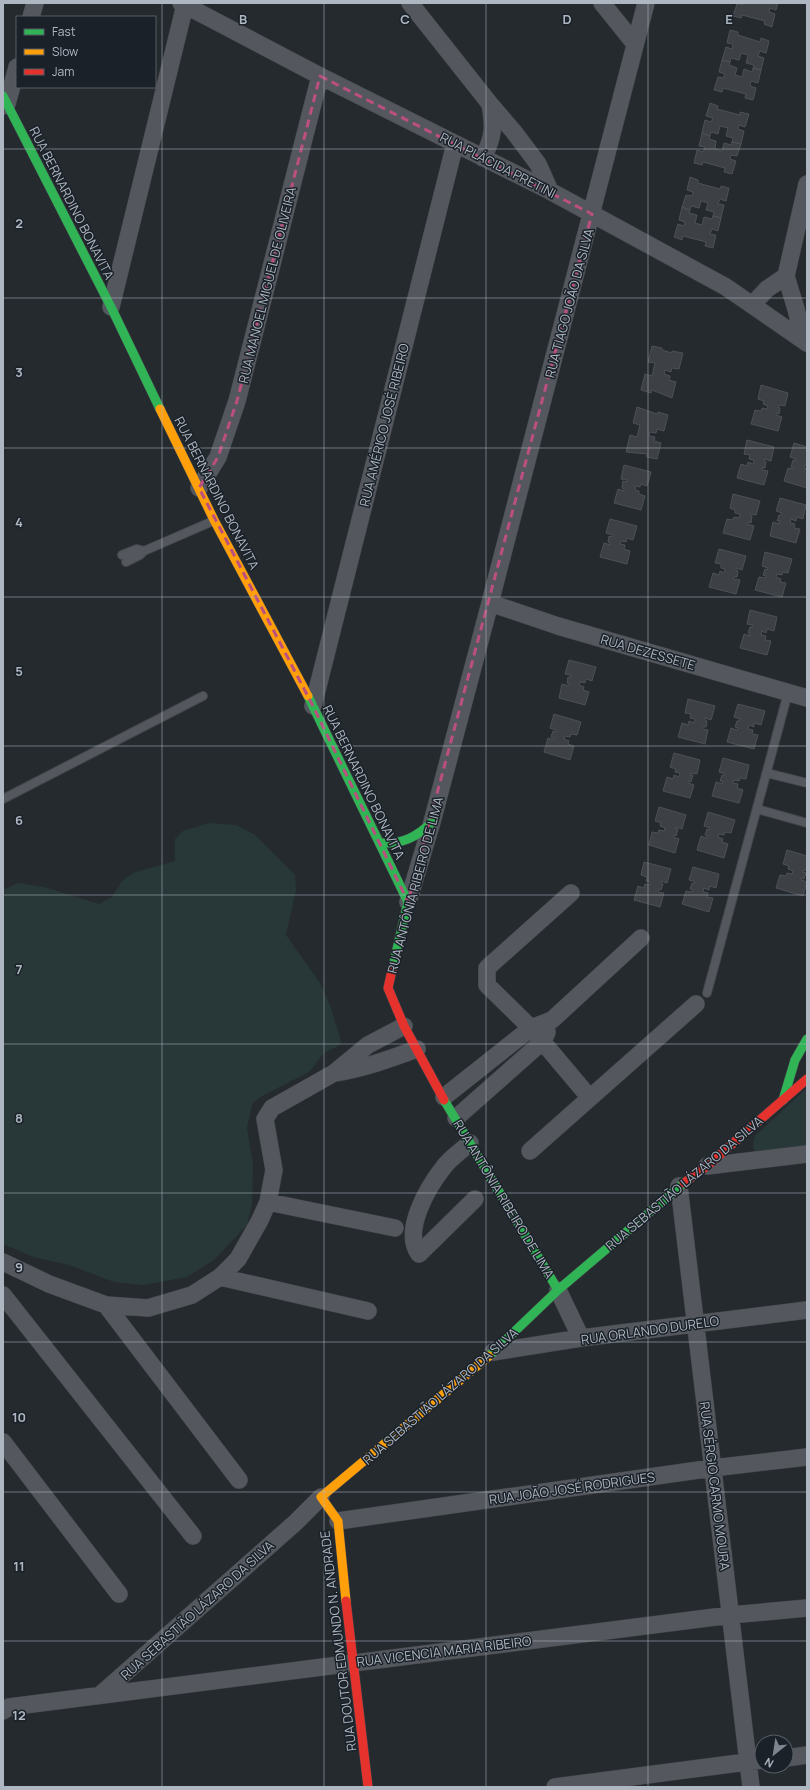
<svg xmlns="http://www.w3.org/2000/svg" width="810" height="1790" viewBox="0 0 810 1790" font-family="Manrope,sans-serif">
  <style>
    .green { fill: #283838 }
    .building { fill: #3d4146; stroke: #4d5157 }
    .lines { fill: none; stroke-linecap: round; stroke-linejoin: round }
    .lane-casing { stroke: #42464a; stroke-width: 10 }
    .street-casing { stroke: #42464a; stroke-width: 18 }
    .fast-casing { stroke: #42464a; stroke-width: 10 }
    .slow-casing { stroke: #42464a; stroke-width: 10 }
    .jam-casing { stroke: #42464a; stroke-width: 10 }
    .lane { stroke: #54585e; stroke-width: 8 }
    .street { stroke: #54585e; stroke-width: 17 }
    .fast { stroke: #30b455; stroke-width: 9 }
    .slow { stroke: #ff9f0a; stroke-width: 9 }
    .jam { stroke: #e5322d; stroke-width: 9 }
    .marked { fill: none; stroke: #bb4f7f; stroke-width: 3; stroke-dasharray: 8 5; stroke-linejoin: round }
    .grid { fill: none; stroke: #aeb6c1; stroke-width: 1; stroke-opacity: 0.55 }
    .labels { text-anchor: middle; stroke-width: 3; stroke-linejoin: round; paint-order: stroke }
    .street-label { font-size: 13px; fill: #aeb6c1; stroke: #1a2128 }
    .grid-label { font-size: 13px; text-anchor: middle; font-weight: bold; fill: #aeb6c1; stroke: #1a2128; stroke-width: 3; stroke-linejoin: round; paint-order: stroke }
  </style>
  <rect width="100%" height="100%" fill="#252a2f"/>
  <path class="green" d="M209 823 236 825 255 835 295 875 296 890 286 935 320 983 330 1005 341 1041 340 1045 324 1053 309 1072 260 1097 252 1104 247 1128 253 1165 252 1204 247 1225 214 1260 187 1277 144 1285 114 1282 69 1265 34 1257 3 1244V890L18 883 44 887 99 904 112 897 122 881 133 873 175 861V839L183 831Z
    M807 1088V1151L755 1153 753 1146 755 1136Z"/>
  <path class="building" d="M743 3H778L776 10 770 8 769 12 775 14 772 27 764 24 765 21 742 15 741 18 733 16 737 4 743 5Z
    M730 30 738 32V35L760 42 761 38 769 41 766 53 760 51 758 56 764 58 761 70 753 68 754 65 746 63 748 55 741 53 739 60 731 58 730 62 722 60 726 47 732 49 733 44 727 43Z
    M722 60 730 62 729 65 737 68 735 75 742 77 744 69 752 72 753 68 761 70 758 83 751 81 750 86 756 88 753 100 745 98 746 94 723 88 722 92 714 90 718 77 723 78 725 74 719 72Z
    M710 103 718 106 717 109 740 115V112L749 114 745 127 739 125 738 129 744 131 741 144 732 142 733 138 726 136 728 128 720 126 718 134 711 132 710 136 702 133 705 120 711 122 713 118 706 116Z
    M702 133 710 136 709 139 716 141 715 149 722 151 724 143 731 145 732 142 741 144 737 156 731 155 730 159 736 161 732 174 724 172 725 168 703 162 702 165 694 163 697 150 703 152 705 147 699 146Z
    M690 177 698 180V183L720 189 721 186 729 188 726 201 720 199 718 204 724 205 721 218 713 216 714 212 706 210 708 203 701 201 699 208 691 206 690 210 682 207 686 195 692 196 693 192 687 190Z
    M682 207 690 210 689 213 697 215 695 223 702 225 704 217 712 219 713 216 721 218 718 231 712 229 710 234 716 235 713 248 705 246 706 242 683 236 682 240 674 237 678 224 684 226 685 222 679 220Z
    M652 346 662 348V350L672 353V351L683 353 679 369 672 368 671 372 665 370 664 374 670 376 669 380 676 382 672 398 652 390 651 393 641 390 645 374 652 376 655 363 648 362Z
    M761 385 788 393 785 406 779 405 778 407 780 408 779 414 776 413V415L782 417 778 431 751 424 755 410 761 411 762 408 767 409 768 406 763 404 764 401 758 399Z
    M637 407 657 414 658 412 668 415 664 431 657 429 656 433 650 432 649 436 655 437 654 441 661 443 657 459 647 457V454L626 452 630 435 637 437 640 425 633 423Z
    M747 440 774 447 771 461 764 459V461L766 462 765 468H762V470L768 471 764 485 737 478 741 464 747 466 748 462 753 464 754 460 749 459 750 455 744 454Z
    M794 443 807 447V465H805L804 468 807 469V488L784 481 788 468 793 469 794 467H791L793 460 796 461V459L790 457Z
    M624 465 651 472 647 486 641 484 640 487 636 486 635 490 639 491V494L645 496 641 510 614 503 618 489 624 491V489L622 488 623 481 626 482 627 480 621 479Z
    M733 494 760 501 756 515 750 514V516H752L751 523 748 522 747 524 754 526 750 540 723 533 727 519 733 520 734 517 739 518 740 514 735 513V510L730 508Z
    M780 498 806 505 803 519 797 517 796 521 791 519 790 523 795 524 794 528 800 529 796 543 770 536 773 522 779 524 780 521H777L779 515H781L782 513 776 511Z
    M610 519 637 526 633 540 627 538 626 542 621 541 620 544 625 545 624 549 630 551 627 564 600 557 604 543 610 545V543L608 542 609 536 612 537 613 535 606 533Z
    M719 549 746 556 742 570 736 568V570L738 571 737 577H734L733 579 740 580 736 594 709 587 713 573 719 575 720 571 724 573 725 569 721 568V564L715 563Z
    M765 552 792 559 788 573 783 572 782 575 777 574 776 577 781 579 780 582 786 583 782 597 755 590 759 577 765 578 766 576 763 575 765 569 767 570 768 568 762 566Z
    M750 610 777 617 774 631 767 629 766 633 762 631 761 635 766 636 765 640 771 641 767 655 740 648 744 634 750 636V634L748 633 750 627H752L753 625 747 624Z
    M569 660 596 667 592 681 586 679 585 683 580 682 579 685 584 687 583 690 589 692 585 705 559 698 562 684 569 686V684L567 683 568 677H571V675L565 674Z
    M688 699 715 706 711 720 705 718V720L707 721 706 727H703L702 729 708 730 705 744 678 737 682 723 688 725 689 721 694 723 695 719 690 718 691 714 685 713Z
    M738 704 765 711 761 725 754 723V727L749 725 748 729 753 730 752 734 758 735 754 749 727 742 731 728 737 730 738 728 735 727 737 721H739L740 719 734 717Z
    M554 714 581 722 577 735 571 734 570 737 565 736 564 739 569 741 568 744 574 746 570 760 544 752 548 738 554 740V738L551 737 553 731 556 732V730L550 728Z
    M674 753 700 760 697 774 691 773 690 775H693L691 782 688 781V783L694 785 690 798 663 791 667 777 673 779 674 775 679 777 680 773 675 772 676 769 670 767Z
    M723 758 749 765 746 779 740 778 739 781 734 780 733 783 738 784 737 788 743 790 739 803 712 796 716 782 722 784 723 782 720 781 722 775 724 776 725 774 719 772Z
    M659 807 686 815 682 829 676 827 675 829H678L676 836 674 835 673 837 679 839 675 853 649 845 652 832 658 833 659 830 664 831 665 828 660 826 661 823 655 821Z
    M708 812 735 820 731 833 725 832 724 835 719 834 718 837 723 839 722 842 728 844 724 858 697 850 701 836 707 838 708 836 705 835 707 829 709 830 710 828 704 826Z
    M787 850 807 856V871L804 870 803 872 806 873 804 879 801 878V880L807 882 803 896 776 888 780 875 786 876 787 873 792 874 793 871 788 869 789 866 783 864Z
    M644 862 671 869 667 883 661 881V883L663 884 661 890 659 889 658 892 664 893 660 907 634 900 638 886 644 888 645 884 650 885V882L646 881 647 877 641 875Z
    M693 867 719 874 716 888 710 886 709 890 704 888 703 892 708 893 707 897 713 898 709 912 682 904 686 891 692 892 693 890 690 889 692 883 694 884 695 882 689 880Z"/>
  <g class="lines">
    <g class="lane-casing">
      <path id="lane" d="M122 555 137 549 144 551
        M126 562 140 555 144 551 213 521
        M767 773 807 783
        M3 799 203 696
        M757 809 807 823
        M707 993 788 693"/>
    </g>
    <g class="street-casing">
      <path id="street" d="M181 3 320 76 550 191 726 287 807 343
        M410 3 490 104 514 132 538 164 550 191
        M602 3 635 44
        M31 17 35 3
        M3 106 7 104 17 67
        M483 158C494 136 494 127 490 104
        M752 305 767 289 786 276
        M111 307 185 5
        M803 339 796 309 786 276 807 184
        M199 488 218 457 237 401 320 76
        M490 603 558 626 807 698
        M313 706 455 144
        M571 893 487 968V985L531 1028 590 1098
        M408 902 432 822 490 603 646 3
        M334 1073C363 1069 389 1059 417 1049
        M444 1097 531 1028 552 1020 641 938
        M456 1118 543 1041 547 1032
        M470 1143C461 1151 450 1158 443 1168 428 1187 402 1231 419 1254L475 1199
        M530 1151 696 1004
        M707 1166 807 1154
        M679 1186 751 1787
        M268 1202 395 1228
        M3 1262 49 1284 106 1305 148 1308 192 1295 220 1277 238 1259 260 1220 268 1202 274 1170 265 1119 272 1108 334 1073 368 1045 404 1026
        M220 1277 368 1311
        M558 1290 581 1338
        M3 1295 193 1536
        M106 1305 239 1480
        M493 1352 581 1338 807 1310
        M3 1442 119 1594
        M338 1521 713 1468 807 1457
        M100 1695 295 1523 321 1497
        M3 1711 9 1707 731 1615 807 1608
        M786 1758 807 1755
        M555 1787 762 1760"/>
    </g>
    <g class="fast-casing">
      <path id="fast" d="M3 96 111 307 160 409
        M308 696 408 902 393 966
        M380 843C402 844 416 838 432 822
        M444 1100 558 1290
        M783 1100 795 1060 807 1039
        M489 1356 558 1290 684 1183"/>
    </g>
    <g class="slow-casing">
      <path id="slow" d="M160 409 214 520 308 696
        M346 1601 338 1521 321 1497 489 1356"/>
    </g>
    <g class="jam-casing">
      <path id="jam" d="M393 966 388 988 404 1026 444 1100
        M684 1183 707 1166 807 1079
        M346 1601 368 1787"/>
    </g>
    <use href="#lane" class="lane"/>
    <use href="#street" class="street"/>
    <use href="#fast" class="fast"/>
    <use href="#slow" class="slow"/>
    <use href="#jam" class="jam"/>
  </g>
  <path class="marked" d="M320 76 592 214 408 902 313 706 199 488 218 457 237 401Z"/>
  <path class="grid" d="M162 3V1787M324 3V1787M486 3V1787M648 3V1787M3 149H807M3 298H807M3 448H807M3 597H807M3 746H807M3 895H807M3 1044H807M3 1193H807M3 1342H807M3 1492H807M3 1641H807"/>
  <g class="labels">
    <g class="street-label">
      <text transform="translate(498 165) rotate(27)" y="5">RUA PLÁCIDA PRETINI</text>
      <text transform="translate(72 203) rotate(63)" y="5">RUA BERNARDINO BONAVITA</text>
      <text transform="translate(267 285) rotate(-76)" y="5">RUA MANOEL MIGUEL DE OLIVEIRA</text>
      <text transform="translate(569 303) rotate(-75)" y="5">RUA TIAGO JOÃO DA SILVA</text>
      <text transform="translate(384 425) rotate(-76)" y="5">RUA AMÉRICO JOSÉ RIBEIRO</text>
      <text transform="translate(217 493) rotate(63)" y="5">RUA BERNARDINO BONAVITA</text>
      <text transform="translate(648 652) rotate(16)" y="5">RUA DEZESSETE</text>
      <text transform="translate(364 782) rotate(64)" y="5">RUA BERNARDINO BONAVITA</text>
      <text transform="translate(415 885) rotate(-75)" y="5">RUA ANTÔNIA RIBEIRO DE LIMA</text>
      <text transform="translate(684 1183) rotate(-40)" y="5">RUA SEBASTIÃO LÁZARO DA SILVA</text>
      <text transform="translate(504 1199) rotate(59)" y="5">RUA ANTÔNIA RIBEIRO DE LIMA</text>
      <text transform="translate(650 1330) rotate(-8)" y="5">RUA ORLANDO DURELO</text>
      <text transform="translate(440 1396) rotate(-41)" y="5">RUA SEBASTIÃO LÁZARO DA SILVA</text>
      <text transform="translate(715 1486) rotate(83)" y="5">RUA SÉRGIO CARMO MOURA</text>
      <text transform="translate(572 1488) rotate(-8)" y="5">RUA JOÃO JOSÉ RODRIGUES</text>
      <text transform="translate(197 1610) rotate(-42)" y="5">RUA SEBASTIÃO LÁZARO DA SILVA</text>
      <text transform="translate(338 1641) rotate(-97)" y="5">RUA DOUTOR EDMUNDO N. ANDRADE</text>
      <text transform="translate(444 1651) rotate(-7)" y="5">RUA VICENCIA MARIA RIBEIRO</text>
    </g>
  </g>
  <g class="grid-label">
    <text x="243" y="24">B</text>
    <text x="405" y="24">C</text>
    <text x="567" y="24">D</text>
    <text x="729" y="24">E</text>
    <text x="19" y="228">2</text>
    <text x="19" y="377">3</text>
    <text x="19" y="527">4</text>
    <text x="19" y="676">5</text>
    <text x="19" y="825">6</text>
    <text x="19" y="974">7</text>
    <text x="19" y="1123">8</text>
    <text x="19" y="1272">9</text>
    <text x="19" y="1422">10</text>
    <text x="19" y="1571">11</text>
    <text x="19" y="1720">12</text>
  </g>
  <rect width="810" height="1790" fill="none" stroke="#aeb6c1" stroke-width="8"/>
  <rect x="16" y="16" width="140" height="72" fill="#1a2128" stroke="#555d65"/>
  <rect x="24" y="29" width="20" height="6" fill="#30b455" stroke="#555d65"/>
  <text x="52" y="36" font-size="12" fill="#aeb6c1">Fast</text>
  <rect x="24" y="49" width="20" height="6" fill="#ff9f0a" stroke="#555d65"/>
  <text x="52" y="56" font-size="12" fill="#aeb6c1">Slow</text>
  <rect x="24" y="69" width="20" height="6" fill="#e5322d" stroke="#555d65"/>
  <text x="52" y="76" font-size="12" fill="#aeb6c1">Jam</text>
  <g transform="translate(774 1754) rotate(210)"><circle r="19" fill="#1a2128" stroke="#555d65"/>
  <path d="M0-3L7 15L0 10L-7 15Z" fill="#7e858e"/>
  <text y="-6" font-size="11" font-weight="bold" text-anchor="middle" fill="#aeb6c1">N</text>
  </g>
</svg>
